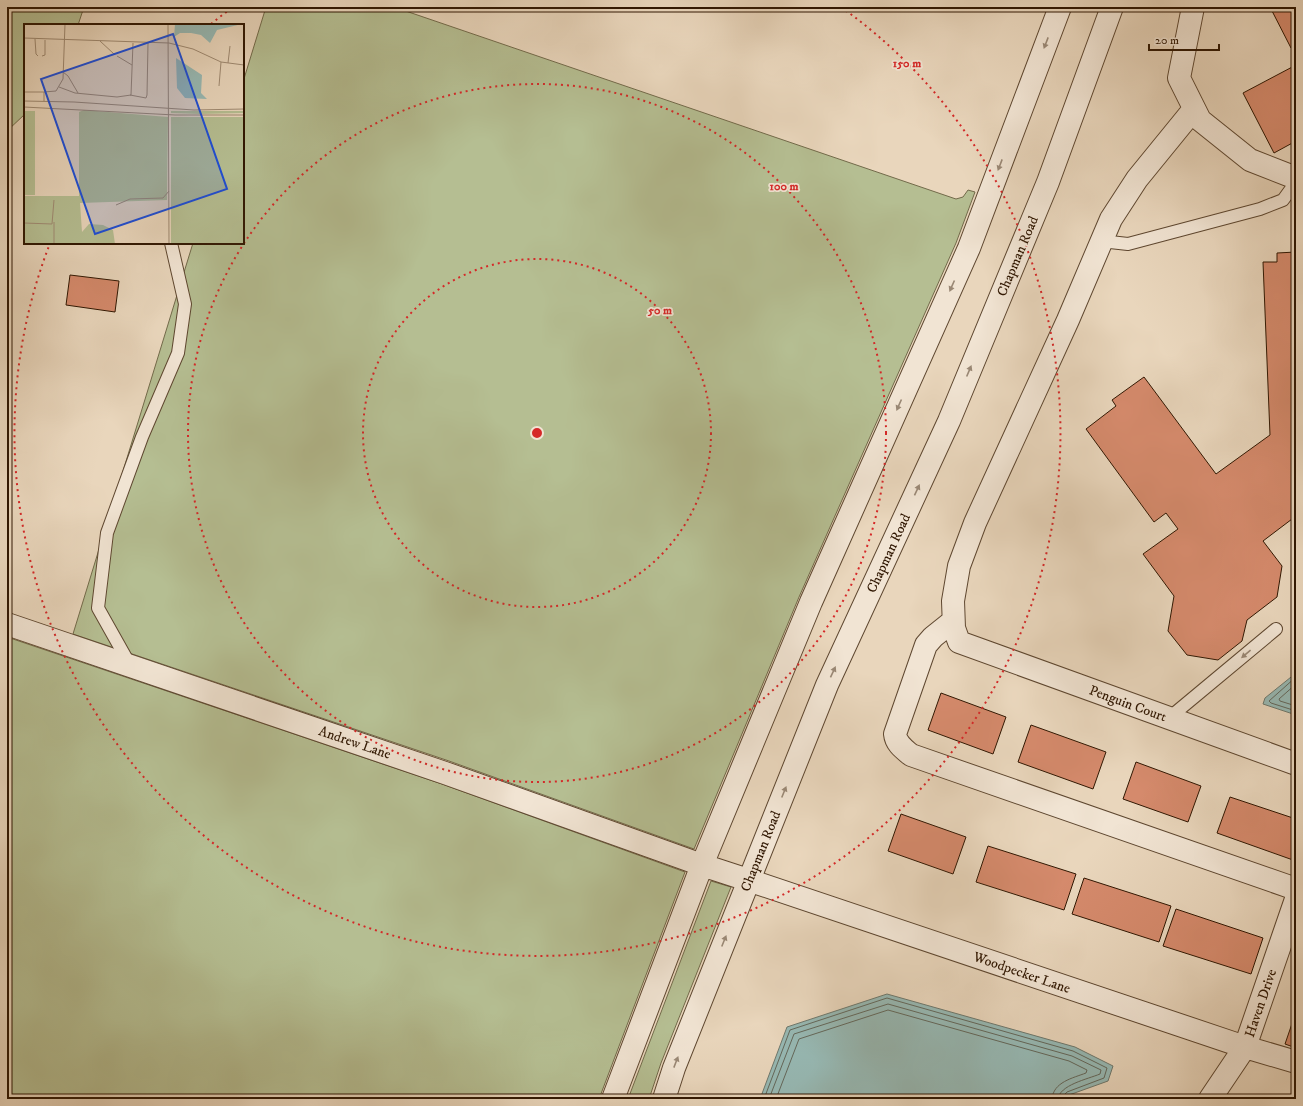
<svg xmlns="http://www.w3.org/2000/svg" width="1303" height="1106" viewBox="0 0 1303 1106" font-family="'IM FELL DW Pica',serif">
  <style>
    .green { fill: #b5be92; stroke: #726a4a }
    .water { fill: #97b9b4; stroke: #6e786d }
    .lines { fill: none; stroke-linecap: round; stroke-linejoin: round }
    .shore { stroke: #64685b; stroke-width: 1 }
    .building { fill: #d58a6c; stroke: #301702 }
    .service-casing { stroke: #5e4730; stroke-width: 14 }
    .minor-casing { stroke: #5e4730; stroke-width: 24 }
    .tertiary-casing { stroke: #5e4730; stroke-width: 24 }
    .service { stroke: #f1e4d3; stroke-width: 12 }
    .minor { stroke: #f1e4d3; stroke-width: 22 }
    .tertiary { stroke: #f1e4d3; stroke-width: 22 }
    .oneway { fill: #9a8875 }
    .ring { fill: none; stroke: #d62828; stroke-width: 2; stroke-dasharray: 2 4 }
    .labels { text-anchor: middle; stroke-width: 3.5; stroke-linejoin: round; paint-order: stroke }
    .street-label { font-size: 14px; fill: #301702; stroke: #f1e4d3 }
    .inset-road { fill: none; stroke: #9f8a72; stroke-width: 1 }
    .view { fill: #1d4ed8; fill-opacity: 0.15; stroke: #1d4ed8; stroke-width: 2 }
    .inset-edge { fill: none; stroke: #301702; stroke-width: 2 }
    .centre { fill: #d62828; stroke: #f1e4d3; stroke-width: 2 }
    .ring-label { font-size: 12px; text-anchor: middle; font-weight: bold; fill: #d62828; stroke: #f1e4d3; stroke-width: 3.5; stroke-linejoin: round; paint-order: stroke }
  </style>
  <rect width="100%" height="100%" fill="#e9d6bc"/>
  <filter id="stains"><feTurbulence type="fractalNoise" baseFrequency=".005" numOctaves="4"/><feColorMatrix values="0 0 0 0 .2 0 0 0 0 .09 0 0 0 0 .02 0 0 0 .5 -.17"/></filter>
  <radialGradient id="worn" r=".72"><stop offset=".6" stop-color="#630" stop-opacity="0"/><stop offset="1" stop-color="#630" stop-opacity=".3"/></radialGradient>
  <path class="green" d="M7 7H84L78 25H25V114L7 131Z
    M266 7H394L953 198 956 199 963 197 968 190 975 192 956 243 799 597 694 849 449 761 73 634 193 243H243V82Z
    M7 637 442 784 685 872 599 1099H7Z
    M711 881 731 887 661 1063 649 1099H628Z"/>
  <path class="water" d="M1296 673V715L1263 704 1265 698Z
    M887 994 1075 1047 1113 1066 1108 1081 1069 1095 1066 1099H760L787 1027Z"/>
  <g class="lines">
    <path class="shore" d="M1296 677 1269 701 1271 703 1296 711
      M1296 684 1279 699 1280 701 1296 706
      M764 1099 790 1030 887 998 1073 1051 1107 1068 1104 1078 1067 1092 1064 1095 1063 1099
      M769 1099 794 1034 888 1004 1072 1056 1101 1070 1100 1074C1088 1079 1059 1085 1058 1099
      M776 1099 799 1039 888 1010 1069 1061 1087 1070 1086 1073C1073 1078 1053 1082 1052 1099"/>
  </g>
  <path class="building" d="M1270 7H1296V45L1291 48Z
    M1296 65V141L1274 153 1243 93Z
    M1296 252V516L1263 541 1282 566 1277 597 1247 620 1242 641 1218 660 1187 655 1168 631 1174 596 1143 554 1178 529 1166 513 1154 522 1086 429 1116 406 1112 400 1144 377 1216 474 1270 435 1263 262H1277V253Z
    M70 275 119 281 115 312 66 305Z
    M941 693 1006 717 993 754 928 730Z
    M1031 725 1106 752 1093 789 1018 762Z
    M1136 762 1201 786 1188 822 1123 799Z
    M1230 797 1296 819V852L1293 860 1217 833Z
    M901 814 966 837 953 874 888 851Z
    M988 846 1076 874 1064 910 976 882Z
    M1084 878 1171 906 1159 942 1072 914Z
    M1176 909 1263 938 1251 974 1163 946Z
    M1296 1012V1048L1285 1044Z"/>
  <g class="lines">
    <g class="service-casing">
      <path id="service" d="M1101 241 1128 244 1260 209 1283 200 1296 182
        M130 665 98 608 107 533 142 437 178 353 185 304 171 243
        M1169 718 1276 629"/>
    </g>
    <g class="minor-casing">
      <path id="minor" d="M1193 7 1179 78 1200 120 1250 160 1296 178
        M1194 109 1137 179 1111 219 1068 320 975 523 959 566 953 601 954 628 959 642 1296 764
        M953 621 933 637 926 645 895 734C896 744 904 749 911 755L1296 889
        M7 624 445 773 702 865
        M748 880 1245 1047 1296 1062
        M1210 1099 1245 1047 1296 899"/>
    </g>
    <g class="tertiary-casing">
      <path id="tertiary" d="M702 865 748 880
        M613 1099 702 865 811 602 969 248 1060 7
        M664 1099 674 1068 827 685 949 421 1048 182 1112 7"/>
    </g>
    <use href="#service" class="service"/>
    <use href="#minor" class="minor"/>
    <use href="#tertiary" class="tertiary"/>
  </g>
  <defs><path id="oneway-solid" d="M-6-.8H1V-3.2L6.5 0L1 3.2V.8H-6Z"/></defs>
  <g class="oneway">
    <use href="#oneway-solid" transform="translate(1046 43) rotate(111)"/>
    <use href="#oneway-solid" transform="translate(1000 165) rotate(111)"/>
    <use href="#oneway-solid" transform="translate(952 286) rotate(114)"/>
    <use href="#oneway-solid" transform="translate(969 371) rotate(-67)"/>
    <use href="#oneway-solid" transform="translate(899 405) rotate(114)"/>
    <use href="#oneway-solid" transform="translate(917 490) rotate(-65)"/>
    <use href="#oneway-solid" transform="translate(1246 654) rotate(140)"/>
    <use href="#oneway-solid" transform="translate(833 672) rotate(-65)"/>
    <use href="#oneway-solid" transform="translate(784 792) rotate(-68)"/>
    <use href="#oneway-solid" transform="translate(724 941) rotate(-68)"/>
    <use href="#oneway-solid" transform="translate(676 1062) rotate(-69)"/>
  </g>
  <g class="ring">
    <circle cx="537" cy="433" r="174"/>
    <circle cx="537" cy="433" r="349"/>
    <path d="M211 24A523 523 0 0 1 233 7M841 7A523 523 0 1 1 49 246"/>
  </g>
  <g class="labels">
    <g class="street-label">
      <text transform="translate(1017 256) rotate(-67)" y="5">Chapman Road</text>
      <text transform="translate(888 553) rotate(-65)" y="5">Chapman Road</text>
      <text transform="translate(1128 703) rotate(20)" y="5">Penguin Court</text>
      <text transform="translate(355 742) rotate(19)" y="5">Andrew Lane</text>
      <text transform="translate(760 851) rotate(-68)" y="5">Chapman Road</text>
      <text transform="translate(1022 972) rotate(19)" y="5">Woodpecker Lane</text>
      <text transform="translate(1260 1003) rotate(-71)" y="5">Haven Drive</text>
    </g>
  </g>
  <g transform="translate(24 24)">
    <rect width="220" height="220" fill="#e9d6bc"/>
    <path d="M60 86 144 93 143 176 56 179 58 208 65 200 79 201 89 206 91 220H0V172H55V88ZM0 87H11V171H0ZM147 87H220V89L176 90 147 89ZM147 93H220V220H147Z" fill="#b5be92"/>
    <path d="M151 0H218L193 6 186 19 177 11 167 9H156L150 13ZM152 34 178 51 177 69 183 75 161 74 153 64Z" fill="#97b9b4"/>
    <path class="inset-road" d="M144 0 145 220M0 14 145 19 169 25 197 38 220 41M11 15 12 30 14 32M76 17 90 30M18 32 21 31V16M93 32 108 41M204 39 206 22M39 48 44 52 54 69M195 62 197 38M35 63 51 69 93 73 107 71 109 19M0 68H20V77M20 68 32 67 39 55 41 0M106 71 122 74 123 71 124 19M0 77 50 78 170 86 220 85M0 83 151 91H220M92 181 106 175 139 174 145 167M0 199 28 200 30 176M30 220V198"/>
    <path class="view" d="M149 10 203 165 71 210 17 55Z"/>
    <rect width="220" height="220" class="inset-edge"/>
  </g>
  <circle cx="537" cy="433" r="6" class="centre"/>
  <g class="ring-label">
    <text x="907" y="67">150 m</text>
    <text x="784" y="190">100 m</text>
    <text x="660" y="314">50 m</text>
  </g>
  <rect width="1303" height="1106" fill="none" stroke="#e9d6bc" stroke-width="24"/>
  <rect x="8" y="8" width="1287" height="1090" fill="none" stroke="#301702" stroke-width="2"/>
  <rect x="12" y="12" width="1279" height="1082" fill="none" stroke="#301702"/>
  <path d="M1149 44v6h70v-6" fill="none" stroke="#301702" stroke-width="2"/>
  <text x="1155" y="44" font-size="12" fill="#301702" stroke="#f1e4d3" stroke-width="3" paint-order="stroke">20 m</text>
  <rect width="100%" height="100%" filter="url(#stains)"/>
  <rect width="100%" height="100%" fill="url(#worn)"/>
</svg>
